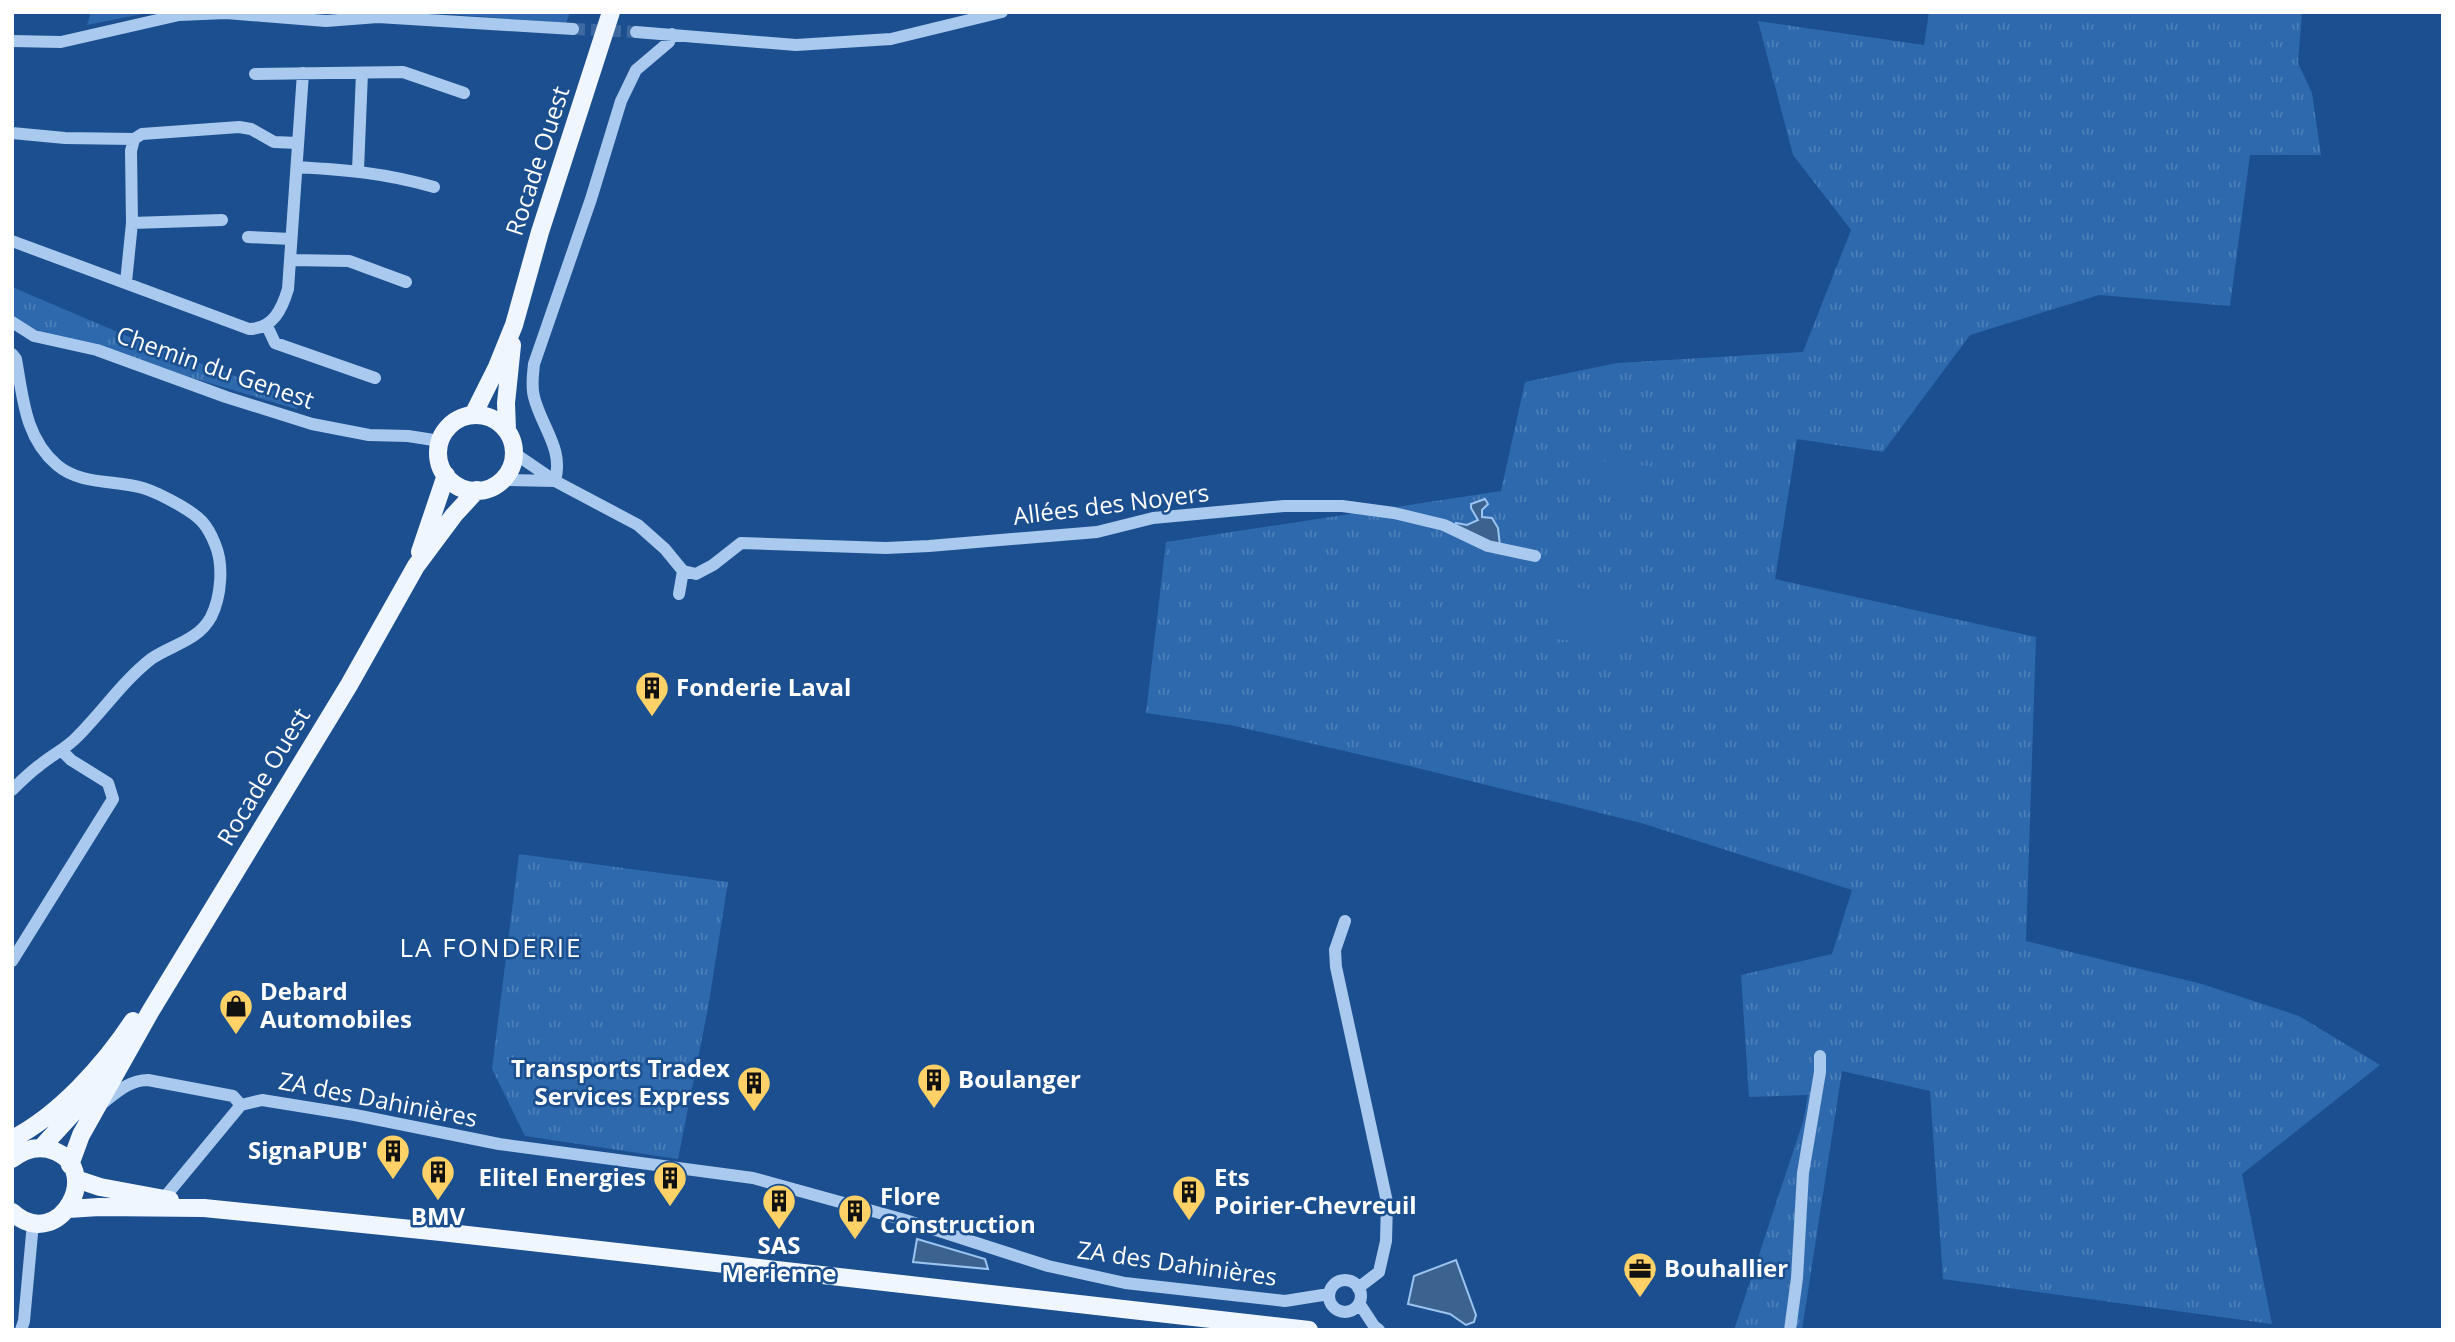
<svg xmlns="http://www.w3.org/2000/svg" width="2455" height="1342" viewBox="0 0 2455 1342" font-family="'Open Sans',sans-serif">
  <style>
    .grass { fill: url(#grass-tufts) }
    .pitch { fill: #2e69ad }
    .water { fill: #3c6290; stroke: #9cc4f0; stroke-width: 2 }
    .lines { fill: none; stroke-linecap: round; stroke-linejoin: round }
    .minor-tunnel { stroke: #3d69a0; stroke-width: 12; stroke-dasharray: 12 6; stroke-linecap: butt }
    .minor { stroke: #a9c9ee; stroke-width: 12 }
    .major { stroke: #f0f6ff; stroke-width: 18 }
    .labels { text-anchor: middle; stroke-width: 5; stroke-linejoin: round; paint-order: stroke }
    .street-label { font-size: 24px; fill: #fff; stroke: #1b4f8f }
    .poi-label { font-size: 24px; font-weight: bold; fill: #fff; stroke: #1b4f8f; text-anchor: start }
    .neighbourhood-label { font-size: 26px; letter-spacing: 2px; fill: #fff; stroke: #1b4f8f }
  </style>
  <defs>
    <pattern id="grass-tufts" width="24" height="20" patternUnits="userSpaceOnUse" patternTransform="scale(1.75)"><rect width="24" height="20" fill="#2e69ad"/><path d="M3 7l-1-3M5 7V3M7 7l1-3M15 17l-1-3M17 17v-4M19 17l1-3" fill="none" stroke="#4d80b9"/></pattern>
  </defs>
  <rect width="100%" height="100%" fill="#1b4f8f"/>
  <path class="grass" d="M91 12H152L87 25Z
    M422 12H570L566 23Z
    M1929 12H2302L2298 63 2312 93 2321 155H2250L2230 306 2099 295 1970 335 1883 452 1797 439 1775 579 2036 637 2026 941 2202 984 2299 1016 2380 1065 2242 1174 2272 1324 1943 1279 1930 1091 1842 1071 1802 1330H1734L1803 1122 1808 1095 1749 1097 1741 975 1832 954 1852 890 1641 823 1401 764 1230 725 1146 713 1166 542 1501 491 1525 382 1617 363 1803 352 1851 230 1793 155 1758 21 1924 45Z
    M12 287 127 336 307 403 296 409 39 332 12 321Z
    M519 854 728 882 708 1008 678 1159 525 1136 492 1069Z"/>
  <path class="pitch" d="M1594 460 1657 467 1661 473 1656 493 1653 495 1592 488Z
    M1566 586 1633 596 1640 607 1634 648 1549 638 1557 592Z"/>
  <path class="water" d="M1485 499 1488 504 1482 510V517L1492 518 1498 528 1500 546 1456 529V523L1467 525 1478 520 1471 508V504Z
    M917 1239 985 1259 988 1269 913 1262Z
    M1456 1260 1476 1315 1474 1322 1466 1325 1450 1314 1408 1304 1414 1276Z"/>
  <g class="lines">
    <path class="minor-tunnel" d="M573 29 636 32"/>
    <path class="minor" d="M636 32 796 45 891 39 1002 12
      M12 41 61 42 179 15 226 13 326 21 378 17 573 29
      M255 74 403 72 464 93
      M12 133 65 138 134 139 142 134 239 127 251 129 274 142 298 143
      M297 167C347 170 385 173 434 187
      M358 170 362 73
      M132 223 222 220
      M248 237 291 239
      M12 241 249 329C273 329 282 309 288 289L303 73
      M291 260 349 261 406 282
      M126 282 132 223 131 151 134 139
      M12 322 34 336 97 350 226 397 312 424 369 435 408 436 440 441
      M267 326 275 343 375 378
      M12 354 16 359C23 398 25 438 57 465 80 485 115 480 143 488 156 492 169 499 181 506 200 517 207 524 215 544 224 565 221 597 211 617 198 641 171 645 151 659 123 681 103 711 78 736 67 748 52 755 40 765 30 772 21 781 12 790
      M514 453 555 481 638 525 665 549 683 571 696 574 713 565 741 543 886 548 929 546 1097 532 1153 518 1284 506H1342L1394 513 1444 525 1488 546 1535 556
      M502 480 555 481
      M555 481C564 449 542 428 534 397 531 386 533 375 534 364L591 199 621 101 636 70 669 42 672 34
      M679 594 683 571
      M1345 921 1335 950 1336 967 1387 1202 1386 1241 1379 1272 1358 1288
      M12 961 113 799 108 783 71 760 61 750
      M103 1103C117 1092 130 1080 148 1080L233 1096 241 1105
      M164 1198 241 1105 262 1100 355 1115 499 1144 753 1178 905 1220 1048 1266 1125 1283 1285 1301 1329 1294
      M1329 1296a16 16 0 1 1 32 0a16 16 0 1 1-32 0Z
      M1359 1303 1374 1326 1379 1330
      M21 1330 24 1321 33 1223
      M1790 1330 1797 1278 1803 1173 1820 1072V1056"/>
    <path class="major" d="M473 415 497 367 514 325 540 232 611 12
      M438 453a38 38 0 1 1 76 0a38 38 0 1 1-76 0Z
      M507 430 506 403 512 345
      M420 552 446 475
      M12 1139C59 1115 104 1065 133 1021
      M41 1148 84 1101 108 1069
      M12 1159C22 1151 34 1146 48 1149 108 1164 60 1256 12 1212
      M70 1165 81 1135 150 1012 349 685 416 566 454 515 477 490
      M76 1179 100 1187 170 1200
      M68 1209 99 1207 204 1208 441 1232 1309 1330"/>
  </g>
  <defs>
    <g id="building-pin" transform="scale(1.75)"><path d="M0 17L-7.5 6A9.5 9.5 0 1 1 7.5 6Z" fill="#ffd166" stroke="#1b4f8f"/><path d="M-4-6H4V6H1V3H-1V6H-4ZM-2.5-4.3h1.7v1.8h-1.7ZM.8-4.3h1.7v1.8H.8ZM-2.5-1h1.7V.8h-1.7ZM.8-1h1.7V.8H.8Z" fill="#111"/></g>
    <g id="shop-pin" transform="scale(1.75)"><path d="M0 17L-7.5 6A9.5 9.5 0 1 1 7.5 6Z" fill="#ffd166" stroke="#1b4f8f"/><path d="M-5-2.5h2.3a2.7 3.5 0 0 1 5.4 0H5L5.5 6h-11ZM-1.5-2.5h3a1.5 2.3 0 0 0-3 0Z" fill="#111"/></g>
    <g id="office-pin" transform="scale(1.75)"><path d="M0 17L-7.5 6A9.5 9.5 0 1 1 7.5 6Z" fill="#ffd166" stroke="#1b4f8f"/><path d="M-6-3h4V-5.5h4V-3h4V5H-6ZM-1-4.5V-3h2v-1.5ZM-6 0V1H6V0Z" fill="#111"/></g>
  </defs>
  <g fill-rule="evenodd">
    <use href="#building-pin" x="652" y="688"/>
    <use href="#shop-pin" x="236" y="1006"/>
    <use href="#building-pin" x="934" y="1080"/>
    <use href="#building-pin" x="754" y="1083"/>
    <use href="#building-pin" x="393" y="1151"/>
    <use href="#building-pin" x="438" y="1172"/>
    <use href="#building-pin" x="670" y="1178"/>
    <use href="#building-pin" x="1189" y="1192"/>
    <use href="#building-pin" x="779" y="1201"/>
    <use href="#building-pin" x="855" y="1211"/>
    <use href="#office-pin" x="1640" y="1269"/>
  </g>
  <g class="labels">
    <g class="street-label">
      <text transform="translate(538 161) rotate(-72)" y="8">Rocade Ouest</text>
      <text transform="translate(215 368) rotate(19)" y="8">Chemin du Genest</text>
      <text transform="translate(1111 505) rotate(-7)" y="8">Allées des Noyers</text>
      <text transform="translate(264 777) rotate(-59)" y="8">Rocade Ouest</text>
      <text transform="translate(378 1100) rotate(11)" y="8">ZA des Dahinières</text>
      <text transform="translate(1177 1264) rotate(8)" y="8">ZA des Dahinières</text>
    </g>
    <g class="poi-label">
      <text x="676" y="696">Fonderie Laval</text>
      <text x="260" y="1000">Debard<tspan x="260" dy="28">Automobiles</tspan></text>
      <text x="730" y="1077" text-anchor="end">Transports Tradex<tspan x="730" dy="28">Services Express</tspan></text>
      <text x="958" y="1088">Boulanger</text>
      <text x="368" y="1159" text-anchor="end">SignaPUB'</text>
      <text x="646" y="1186" text-anchor="end">Elitel Energies</text>
      <text x="1214" y="1186">Ets<tspan x="1214" dy="28">Poirier-Chevreuil</tspan></text>
      <text x="880" y="1205">Flore<tspan x="880" dy="28">Construction</tspan></text>
      <text x="438" y="1225" text-anchor="middle">BMV</text>
      <text x="779" y="1254" text-anchor="middle">SAS<tspan x="779" dy="28">Merienne</tspan></text>
      <text x="1664" y="1277">Bouhallier</text>
    </g>
    <g class="neighbourhood-label">
      <text x="491" y="957">LA FONDERIE</text>
    </g>
  </g>
  <rect width="2455" height="1342" fill="none" stroke="#ffffff" stroke-width="28"/>
</svg>
